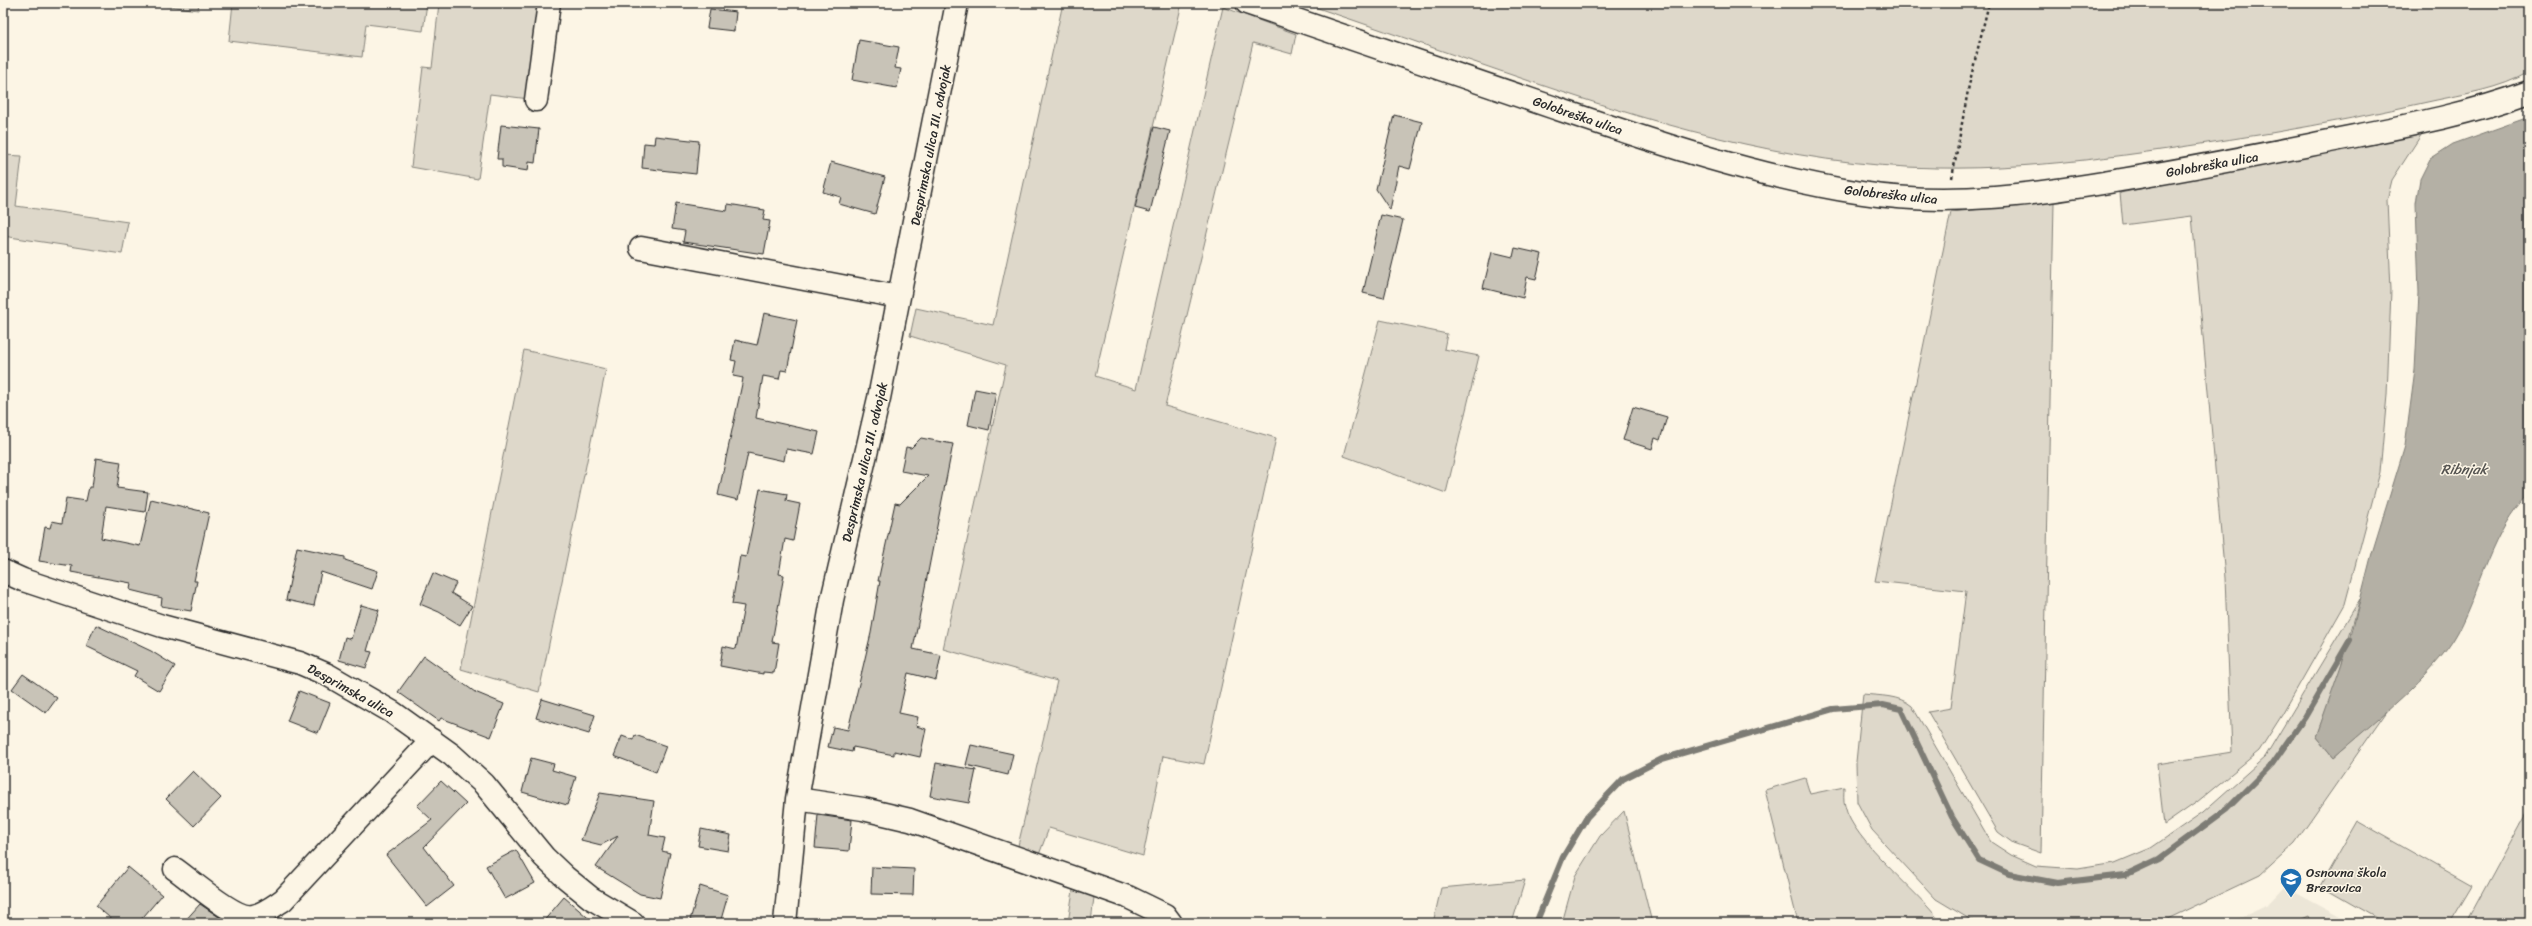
<svg xmlns="http://www.w3.org/2000/svg" width="2532" height="926" viewBox="0 0 2532 926" font-family="Sriracha,sans-serif">
  <style>
    .built { fill: #ece6d7 }
    .green { fill: #ded8ca; stroke: #84827a }
    .water { fill: #b4b0a5; stroke: #7d7b74 }
    .lines { fill: none; stroke-linecap: round; stroke-linejoin: round }
    .stream { stroke: #7d7b74; stroke-width: 6 }
    .building { fill: #c8c3b7; stroke: #2b2b2b }
    .minor-casing { stroke: #2b2b2b; stroke-width: 25 }
    .path { stroke: #2b2b2b; stroke-width: 2.5; stroke-dasharray: 3 3; stroke-linecap: butt }
    .minor { stroke: #fcf5e5; stroke-width: 22 }
    .labels { text-anchor: middle; stroke-width: 3; stroke-linejoin: round; paint-order: stroke }
    .street-label { font-size: 13px; fill: #2b2b2b; stroke: #fcf5e5 }
    .poi-label { font-size: 13px; fill: #2b2b2b; stroke: #fcf5e5; text-anchor: start }
    .water-label { font-size: 14px; font-style: italic; fill: #545350; stroke: #fcf5e5 }
  </style>
  <rect width="100%" height="100%" fill="#fcf5e5"/>
  <filter id="ink" filterUnits="userSpaceOnUse"><feTurbulence type="fractalNoise" baseFrequency=".025" numOctaves="2"/><feDisplacementMap in="SourceGraphic" scale="8" xChannelSelector="R" yChannelSelector="G"/><feConvolveMatrix kernelMatrix="1 2 1 2 8 2 1 2 1" color-interpolation-filters="sRGB"/></filter>
  <g filter="url(#ink)">
    <path class="built" d="M2286 886 2298 893 2354 923H2229L2268 905Z"/>
    <path class="green" d="M147 3H199L198 10Z
      M233 3H427L423 31 366 24 362 57 229 41Z
      M439 3H541L529 99 490 94 478 179 411 167 423 67 432 68Z
      M1063 3H1182L1095 376 1136 389 1223 7 1296 34 1292 54 1253 43 1165 406 1276 438 1204 764 1163 756 1143 856 1049 828 1037 860 1016 854 1057 681 943 649 1006 365 910 336 916 308 993 325Z
      M1303 3H2529V72C2500 89 2464 94 2432 101 2378 113 2325 124 2271 133 2161 150 2049 170 1937 168 1788 166 1646 121 1506 73 1439 50 1371 26 1303 3Z
      M2423 132 2392 180 2387 200 2391 290 2387 395 2380 472 2345 604 2282 715 2259 751 2197 802 2164 825 2157 764 2232 752 2225 578 2192 216 2123 225 2120 193Z
      M3 155 22 156 16 206 128 222 122 254 3 236Z
      M2054 202 2041 853 2013 843 1998 832 1928 712 1951 708 1966 591 1875 581 1951 212Z
      M1380 320 1447 334 1444 349 1479 356 1446 493 1344 456Z
      M524 350 606 369 539 692 461 669Z
      M2360 599 2338 677 2316 737 2333 758 2390 707 2295 843 2260 875 2159 923H1976L1936 899 1872 830 1857 802 1856 762 1863 694C1880 696 1899 695 1912 706L1991 842 2011 855 2036 866 2078 869 2115 863 2151 848 2203 812 2265 757Z
      M1805 778 1810 794 1844 787C1844 793 1843 800 1845 806 1853 842 1918 890 1941 923H1798L1765 790Z
      M2529 807V923H2466Z
      M1624 811 1652 923H1562L1575 876 1600 836Z
      M2357 821 2472 886 2450 923H2385L2320 886Z
      M1525 880 1512 923H1433L1441 888Z
      M1073 890 1094 897 1091 923H1068Z
      M2308 916 2311 923H2292Z"/>
    <path class="water" d="M2529 117V493C2491 531 2482 585 2458 632 2435 675 2371 724 2333 758L2316 737 2350 640 2372 553 2405 446 2415 370 2419 293 2416 203 2420 179 2430 159 2453 144Z"/>
    <g class="lines">
      <path class="stream" d="M1536 923 1563 857 1587 817 1623 779 1662 759 1833 709 1883 705 1901 709 1952 817 1979 860 2009 874 2057 883 2125 875 2159 859 2227 809 2272 764 2305 717 2350 640"/>
    </g>
    <path class="building" d="M710 9 736 12 734 31 707 28Z
      M859 40 899 47 895 68 901 69 897 88 852 80Z
      M1394 115 1422 122 1410 169 1399 166 1390 210 1376 189Z
      M501 125 539 129 535 163 529 162 528 171 502 167V159H497Z
      M1154 127 1170 131 1150 212 1135 208Z
      M655 136 699 141 696 174 642 168 644 143 654 144Z
      M831 162 885 177 875 214 839 204 841 197 823 192Z
      M676 203 727 211 728 204 765 210 763 220 770 221 764 254 683 242 685 231 672 229Z
      M1381 215 1403 220 1384 298 1363 293Z
      M1515 248 1542 254 1536 279 1527 277 1523 298 1483 288 1492 252 1513 257Z
      M764 313 797 320 787 371 781 370 779 379 763 376 756 418 819 432 814 454 786 449 784 461 748 453 738 500 718 495 742 384 743 378 733 376 736 361 731 360 735 340 757 345Z
      M975 389 996 393 989 430 968 425Z
      M1633 407 1667 417 1660 440 1655 438 1652 449 1623 440Z
      M921 438 953 444 913 649 941 655 936 680 908 673 899 713 918 717 916 726 926 729 920 757 894 751V755L853 747 852 752 828 747 833 727 848 730 871 633 880 581H878L895 503 900 504 928 476 901 471 906 447 911 448Z
      M96 458 121 462 117 488 148 492 145 512 106 506 101 538 140 546 151 499 209 513 194 581H197L191 611 161 606 162 598 130 590 131 583 71 572 72 566 39 561 45 527 50 528 52 521 62 523 66 498 86 501 89 487H92Z
      M760 489 787 494 786 501 800 504 793 541 785 539 779 574 784 575 772 642 779 643 774 673 763 672V674L720 666 723 646 736 649 744 606 732 604 740 556 746 557Z
      M297 547 345 557V560L378 571 372 589 321 572 314 606 286 600Z
      M433 573 456 583 451 593 472 606 460 625 439 612 420 604Z
      M361 605 379 610 367 651 372 652 366 668 339 660 345 637 351 639Z
      M96 625 151 651 175 666 159 691 134 676 137 671 86 646Z
      M424 656 475 692 504 704 491 737 441 718 439 721 398 692Z
      M23 674 57 698 46 713 12 689Z
      M299 691 330 703 318 733 287 721Z
      M542 699 595 715 589 734 536 718Z
      M635 735 666 746 656 772 614 756 622 736 633 740Z
      M971 745 1013 754 1008 775 966 765Z
      M531 758 554 764 552 770 576 777 567 805 522 792Z
      M936 763 976 770 969 803 930 796Z
      M193 771 221 798 194 826 166 799Z
      M441 781 466 804 424 847 454 886 427 907 386 855 432 820 417 806Z
      M600 793 654 801 649 835 665 838 662 851 670 853 660 898 640 894 596 867 618 836 601 845 581 840Z
      M818 815 852 820 849 851 815 848Z
      M701 829 731 835 728 851 698 846Z
      M516 850 535 883 505 899 486 866Z
      M128 867 162 895 138 923H116L96 906Z
      M872 867 914 869 913 895 871 894Z
      M700 886 728 895 720 923H700L690 920Z
      M564 897 594 923H542Z
      M200 904 219 917 226 923H183Z"/>
    <g class="lines">
      <g class="minor-casing">
        <path id="minor" d="M1247 3C1349 38 1452 73 1555 108 1655 142 1757 177 1862 193 1950 207 2040 194 2127 179 2188 169 2249 157 2310 145 2383 130 2459 118 2529 92
          M536 100 549 3
          M641 248 899 297
          M3 571 23 580 162 626 300 663 328 675 392 712 452 755 484 784 544 857 565 877 591 898 633 923
          M797 799 863 809 910 820 1128 897 1165 915 1171 923
          M175 869C191 880 235 920 253 916 264 914 274 906 283 900L432 740
          M785 923 797 799 832 600 879 398 957 3"/>
      </g>
      <path class="path" d="M1952 178 1969 85 1989 3"/>
      <use href="#minor" class="minor"/>
    </g>
  </g>
  <defs>
    <g id="school-pin" transform="scale(1.15)"><path d="M0 17L-7.5 6A9.5 9.5 0 1 1 7.5 6Z" fill="#1f6fb2" stroke="#fcf5e5"/><path d="M0-5L7-2L0 1L-7-2ZM-4 1L0 2.5L4 1V4Q0 6-4 4Z" fill="#fff"/></g>
  </defs>
  <g fill-rule="evenodd">
    <use href="#school-pin" x="2291" y="879"/>
  </g>
  <g class="labels">
    <g class="street-label">
      <text transform="translate(1578 115) rotate(19)" y="5">Golobreška ulica</text>
      <text transform="translate(930 145) rotate(-79)" y="5">Desprimska ulica III. odvojak</text>
      <text transform="translate(2212 164) rotate(-10)" y="5">Golobreška ulica</text>
      <text transform="translate(1891 194) rotate(6)" y="5">Golobreška ulica</text>
      <text transform="translate(864 462) rotate(-77)" y="5">Desprimska ulica III. odvojak</text>
      <text transform="translate(351 690) rotate(29)" y="5">Desprimska ulica</text>
    </g>
    <g class="poi-label">
      <text x="2306" y="877">Osnovna škola<tspan x="2306" dy="15">Brezovica</tspan></text>
    </g>
    <g class="water-label">
      <text x="2464" y="474">Ribnjak</text>
    </g>
  </g>
  <rect width="2532" height="926" fill="none" stroke="#fcf5e5" stroke-width="16"/>
  <rect x="8" y="8" width="2516" height="910" fill="none" stroke="#2b2b2b" stroke-width="1.5" filter="url(#ink)"/>
</svg>
